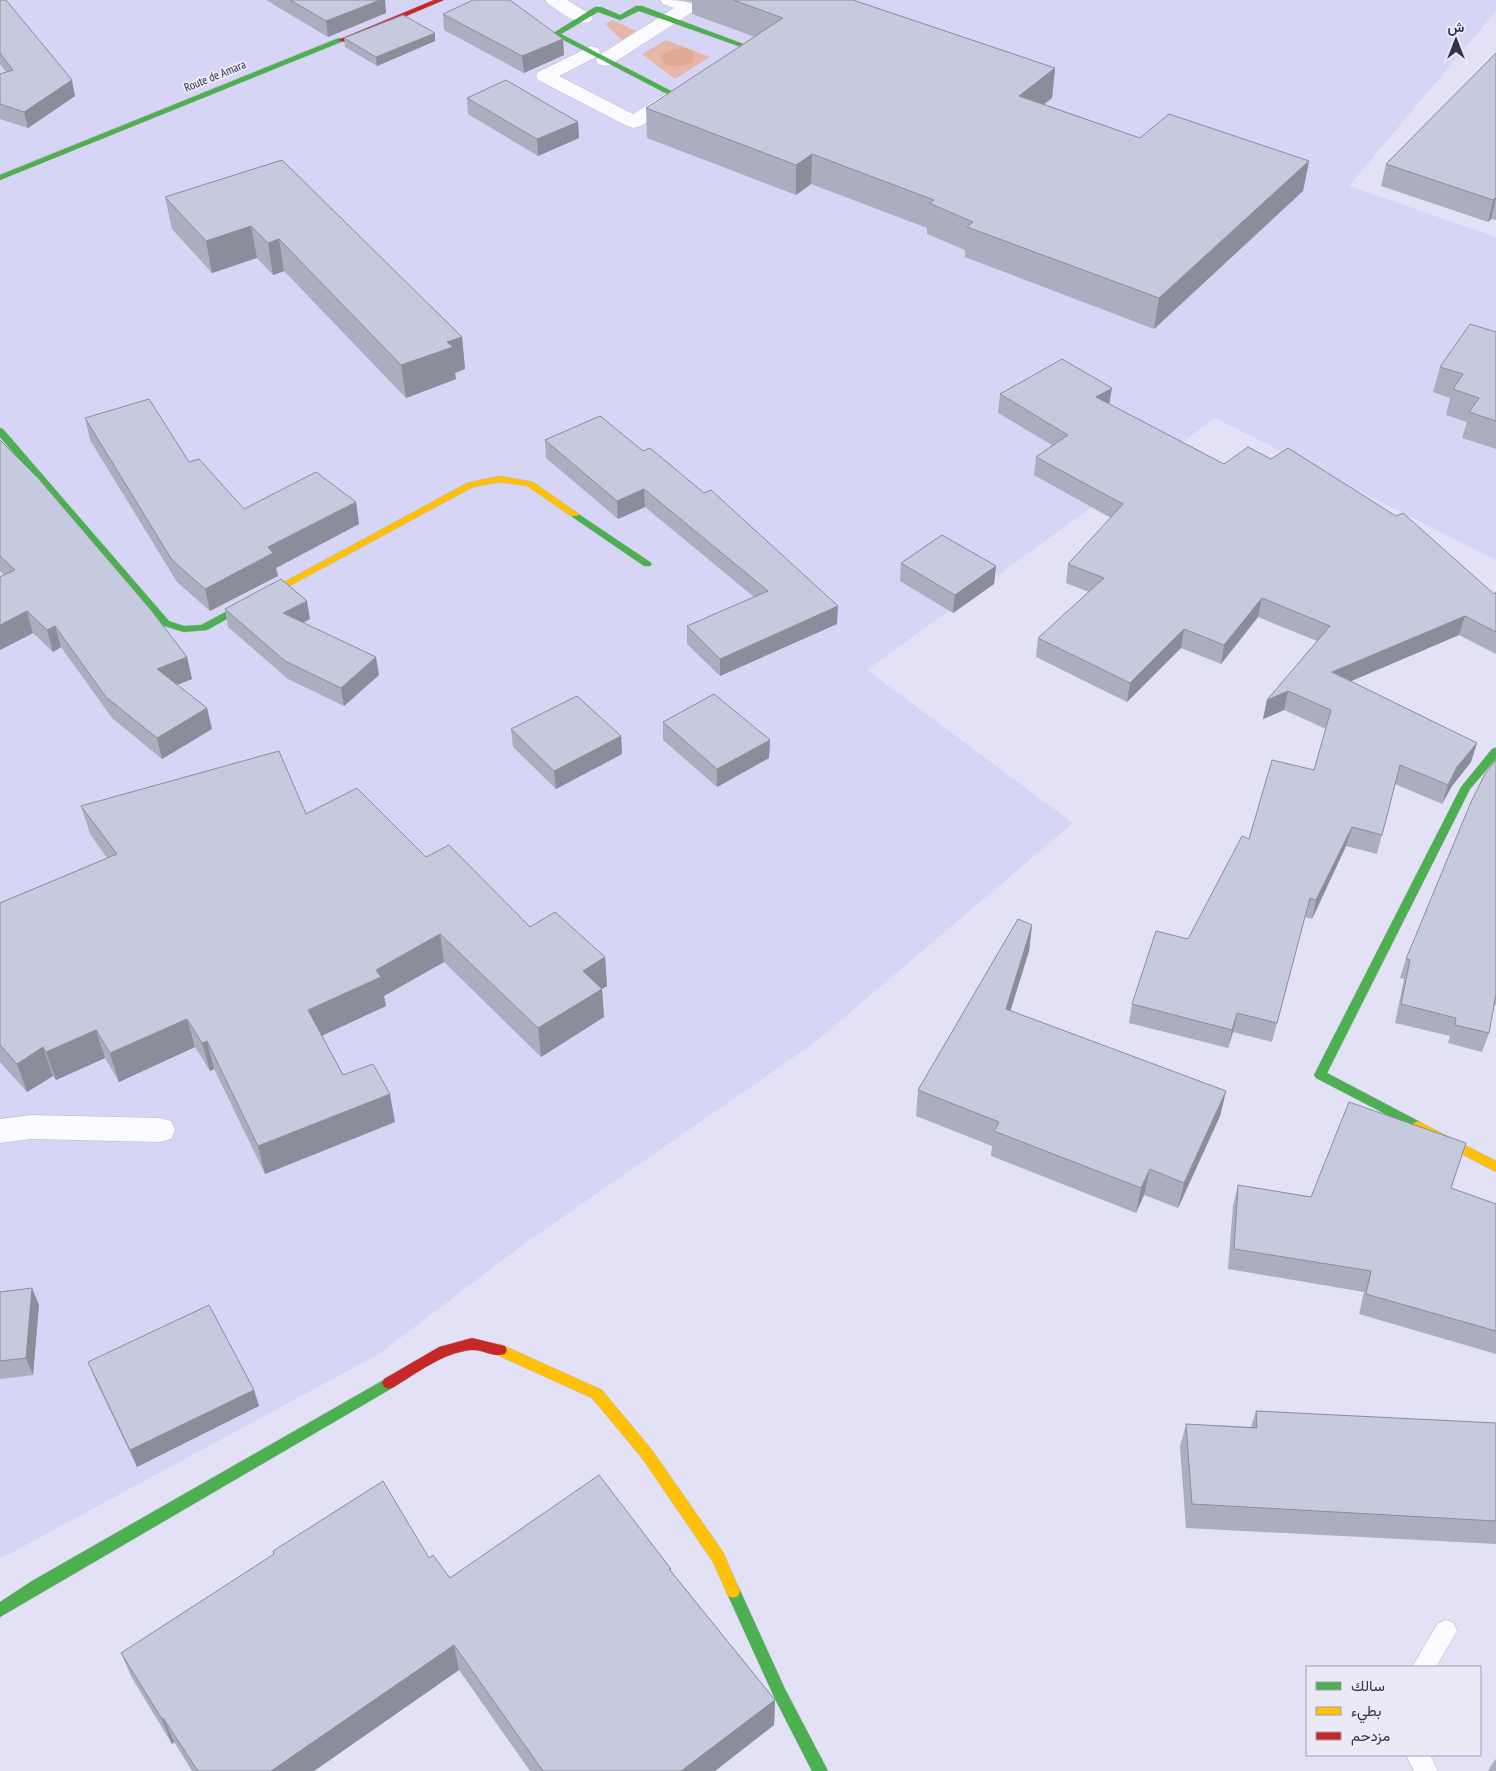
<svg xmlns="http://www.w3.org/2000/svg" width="1496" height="1771" viewBox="0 0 1496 1771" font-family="'PT Sans Narrow',Vazirmatn,sans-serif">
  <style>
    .built { fill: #d7d5f5 }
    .green { fill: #e6b7a8 }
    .forest { fill: #e1a994 }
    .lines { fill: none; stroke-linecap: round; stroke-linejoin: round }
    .lane-casing { stroke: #bab8cc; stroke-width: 1 }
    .street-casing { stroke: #bab8cc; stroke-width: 1 }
    .fast-casing { stroke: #bab8cc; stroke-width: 1 }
    .slow-casing { stroke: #bab8cc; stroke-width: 1 }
    .jam-casing { stroke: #bab8cc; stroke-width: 1 }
    .lane { fill: #fbfafe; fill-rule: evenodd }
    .street { fill: #fbfafe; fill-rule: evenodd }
    .fast { fill: #4caf50; fill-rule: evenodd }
    .slow { fill: #ffc107; fill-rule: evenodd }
    .jam { fill: #c62828; fill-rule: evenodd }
    .wall { fill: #aaaebf }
    .shaded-wall { fill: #8b8d9b }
    .building { fill: #c6cade; stroke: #8b8d9b }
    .labels { text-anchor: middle; stroke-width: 4; stroke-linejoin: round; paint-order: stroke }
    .far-street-label { font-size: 12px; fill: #34324a; stroke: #eae9f5 }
  </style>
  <rect width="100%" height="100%" fill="#e3e1f6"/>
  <path class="built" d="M0 0H1496V11L1349 186 1496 237V560L1215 418 867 670 1073 823 814 1043 524 1244 379 1354 0 1559Z"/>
  <path class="green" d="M613 20 636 31 622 40 605 24Z
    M666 40 710 57 675 79 642 54Z"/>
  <path class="forest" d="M685 48 692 50 694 56 692 64 678 66 665 65 661 56C668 49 676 49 685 48Z"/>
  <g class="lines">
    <g class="lane-casing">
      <path id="lane" d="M1446 1620 1454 1623 1457 1631 1436 1667H1412L1438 1623Z
        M1406 1755H1430L1438 1771H1414Z"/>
    </g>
    <g class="street-casing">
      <path id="street" d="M545 0H567L590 14 593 18 590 22C575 26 560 11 548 4Z
        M660 0C672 0 690 0 697 7L694 11 612 64 605 66 598 64 596 60 598 56 674 8 663 4Z
        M591 46 598 48 600 52 598 56 559 76 633 114 668 92 675 90 682 92 684 96 682 100 641 126 634 128 627 126 538 80 536 76 538 72Z
        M31 1115 160 1118 171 1121 175 1130 171 1139 160 1142 31 1139 0 1143V1119Z"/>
    </g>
    <g class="fast-casing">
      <path id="fast" d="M636 6H642L754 48 675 98 552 34 595 7H601L620 15ZM639 11 744 48 675 93 561 34 598 12 620 20Z
        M339 38 346 40 0 180V175Z
        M0 428 3 429 169 621 184 626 201 625 263 592H271L272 594 207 630 184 632 161 625 0 437Z
        M574 511 650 562 652 564 650 566H644L571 516V512Z
        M1496 748V759L1470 789 1327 1073 1422 1123 1424 1126 1422 1129 1418 1131 1316 1078 1314 1075 1461 787 1492 749Z
        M389 1377 394 1379 396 1383 394 1387 0 1617V1602L32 1581Z
        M733 1584 738 1586 785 1689 828 1771H812L775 1699 726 1591 728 1586Z"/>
    </g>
    <g class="slow-casing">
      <path id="slow" d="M500 476 533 482 579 514 577 516H571L527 486 500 482 473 487 271 596H263L262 594 467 483Z
        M1418 1121 1496 1161V1172L1414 1129 1412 1126 1414 1123Z
        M500 1344 602 1390 652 1450 723 1552 740 1591 738 1596 733 1598 728 1596 713 1562 642 1458 592 1398 495 1354 493 1350 495 1346Z"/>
    </g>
    <g class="jam-casing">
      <path id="jam" d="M434 0H444L345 42 338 40Z
        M472 1338 505 1346 507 1350 505 1354C494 1358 482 1349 471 1350 443 1353 417 1373 394 1387L389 1389 384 1387 382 1383 384 1379 439 1347Z"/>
    </g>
    <use href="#lane" class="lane"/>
    <use href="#street" class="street"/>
    <use href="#fast" class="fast"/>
    <use href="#slow" class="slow"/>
    <use href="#jam" class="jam"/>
  </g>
  <path class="wall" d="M0 0 75 96 28 128 0 119V74L6 72 0 64Z
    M266 0H385L386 13 328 37Z
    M679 0H853L1055 68 1052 98 1044 104 1140 138 1309 161 1303 191 1154 329 965 257V250L927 234V228L811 184 796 195 647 138 646 108 755 37 692 14V2L690 1Z
    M443 14 563 39 564 55 524 73 444 30Z
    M344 38 435 41 377 66 345 47Z
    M1496 53V220L1491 219 1488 222 1381 186 1386 164Z
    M467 98 578 122 579 138 538 156 468 114Z
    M282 160 462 337 465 369 455 373 456 379 406 398 284 271 273 275 257 258 212 273 172 229 165 197Z
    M1496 332V449L1462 438 1467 422 1446 415 1450 398 1433 392 1440 367Z
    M1000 394 1109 404 1224 464 1494 594 1496 592V654L1459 635 1351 681 1471 762 1452 786 1442 804 1395 784 1377 854 1346 846 1312 919 1305 917 1272 1042 1233 1032 1228 1048 1129 1023 1132 1004 1188 939 1249 839 1314 770 1326 729 1284 710 1263 719 1267 700 1317 641 1258 617 1221 664 1181 648 1127 702 1036 657 1038 638 1089 592 1066 583 1068 564 1111 518 1034 475 1036 457 1052 445 998 413Z
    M600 416 837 624 720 676 687 644V626L754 597 645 507 618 519 546 458 545 440Z
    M85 418 189 462 244 509 356 502 359 524 276 568 278 576 210 611 177 582 90 440Z
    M0 440 187 657 192 679 177 685 212 729 162 759 112 718 61 647 53 652 33 633 0 650V577L4 575 0 571Z
    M901 563 996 566 994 584 953 613 900 581Z
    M225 609 310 619 303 623 379 675 344 706 288 679 228 627Z
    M663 722 770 740 769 758 717 787 663 740Z
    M511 729 621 736 622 754 556 789 513 747Z
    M1496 760V1005H1494L1489 1033 1482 1052 1448 1043 1450 1036 1395 1023 1404 979 1400 978 1406 959Z
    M81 806 306 814 426 857 530 927 605 957 607 986 602 989 604 1017 541 1057 444 962 384 996 386 1006 322 1035 343 1075 395 1122 265 1174 214 1069 210 1071 195 1047 119 1082 105 1058 56 1080 53 1076 27 1092 0 1062V903L107 858 90 834Z
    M1032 925 1029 951 1010 1011 1226 1091 1220 1116 1178 1208 1144 1195 1136 1213 991 1156 992 1146 916 1116 918 1090Z
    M1238 1185 1311 1197 1451 1188 1496 1204V1354L1359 1314 1364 1292 1228 1269 1233 1206Z
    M0 1292 39 1305 33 1375 0 1379Z
    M88 1362 254 1390 259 1406 137 1467 95 1379Z
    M1256 1411 1496 1423V1544L1186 1528 1180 1447 1186 1424 1251 1427Z
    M429 1558 450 1578 671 1569V1571L775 1700 774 1725 715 1771H530L459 1670 314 1771H192L174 1742 172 1744 132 1678 121 1653Z
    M1496 1759V1771H1488L1494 1761Z"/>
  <path class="shaded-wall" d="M380 0H385L386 13 328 37 326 21Z
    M435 33V41L377 66 376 57Z
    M563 39 564 55 524 73 522 56Z
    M1055 68 1052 98 1016 126 1019 96Z
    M72 80 75 96 28 128 24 112Z
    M578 122 579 138 538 156 537 139Z
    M812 154 811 184 796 195V165Z
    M1309 161 1303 191 1154 329 1159 298Z
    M1496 197 1491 219 1488 222 1493 200Z
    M251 226 257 258 212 273 206 241Z
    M279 239 284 271 273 275 268 243Z
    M462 337 465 369 455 373 456 379 406 398 401 365 447 342Z
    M1112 388 1109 406 1096 397Z
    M644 489 645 507 618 519 617 501Z
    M356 502 359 524 276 568 278 576 210 611 205 589 268 547Z
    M996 566 994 584 953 613 955 595Z
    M1262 598 1258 617 1221 664 1224 645Z
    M307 601 310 619 287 631 283 613Z
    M838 606 837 624 720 676V659Z
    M27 611 33 633 0 650V625Z
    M1465 616 1459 635 1328 691 1332 672Z
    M55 626 61 647 53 652 47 630Z
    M1184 629 1181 648 1127 702 1130 683Z
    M187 657 192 679 162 691 157 669Z
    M376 657 379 675 344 706 341 688Z
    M1288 691 1284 710 1263 719 1267 700Z
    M207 708 212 729 162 759 157 738Z
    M621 736 622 754 556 789 554 771Z
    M770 740 769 758 717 787V769Z
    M1477 743 1471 762 1452 786 1442 804 1448 785 1457 767Z
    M1352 827 1346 846 1312 919 1316 900Z
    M1032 925 1029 951 1003 1035 1006 1009Z
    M440 934 444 962 384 996 386 1006 315 1039 308 1010 376 970Z
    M605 957 607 986 602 989 604 1017 541 1057 538 1028 583 971Z
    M1237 1013 1233 1032 1228 1048 1232 1030Z
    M187 1019 195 1047 119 1082 110 1053Z
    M96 1030 105 1058 56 1080 46 1052Z
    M207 1041 214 1069 210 1071 202 1043Z
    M43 1047 53 1076 27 1092 17 1064Z
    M1226 1091 1220 1116 1178 1208 1184 1183Z
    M390 1094 395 1122 265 1174 258 1146Z
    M1150 1169 1144 1195 1136 1213 1141 1188Z
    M32 1288 39 1305 33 1375 26 1358Z
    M254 1390 259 1406 137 1467 130 1450Z
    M454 1645 459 1670 314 1771H271Z
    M775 1700 774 1725 715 1771H681Z
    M163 1718 174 1742 172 1744 162 1719Z"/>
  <path class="building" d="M0 0H6L72 80 24 112 0 104V74L13 70 0 53Z
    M290 0H380L326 21Z
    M473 0H510L563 39 522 56 443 14Z
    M733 0H853L1055 68 1019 96 1140 138 1169 114 1309 161 1159 298 967 227 973 222 929 203 934 200 812 154 796 165 646 108 783 18Z
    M403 15 435 33 376 57 344 38Z
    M1496 53V197L1493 200 1386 164Z
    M506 80 578 122 537 139 467 98Z
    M282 160 462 337 447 342 453 347 401 365 279 239 268 243 251 226 206 241 165 197Z
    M1470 324 1496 332V421L1469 412 1479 398 1453 389 1463 374 1440 367Z
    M1062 359 1112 388 1096 397 1224 464 1248 447 1271 459 1288 448 1396 516 1403 513 1494 594 1496 592V632L1465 616 1332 672 1477 743 1457 767 1448 785 1400 765 1382 835 1352 827 1316 900 1310 898 1277 1023 1237 1013 1232 1030 1132 1004 1156 931 1188 939 1242 836 1249 839 1272 760 1314 770 1331 710 1288 691 1267 700 1330 626 1262 598 1224 645 1184 629 1130 683 1038 638 1104 578 1068 564 1123 504 1036 457 1068 435 1000 394Z
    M149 399 189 462 199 459 244 509 316 472 356 502 268 547 273 553 205 589 172 560 85 418Z
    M600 416 643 451 650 448 704 493 711 490 838 606 720 659 687 626 768 591 644 489 617 501 545 440Z
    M0 440 38 478 151 610 187 657 157 669 207 708 157 738 106 697 55 626 47 630 27 611 0 625V577L15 570 0 556Z
    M942 535 996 566 955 595 901 563Z
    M281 579 307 601 283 613 376 657 341 688 285 661 225 609Z
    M714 694 770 740 717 769 663 722Z
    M577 696 621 736 554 771 511 729Z
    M279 751 306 814 357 788 426 857 449 845 530 927 555 912 605 957 583 971 602 989 538 1028 440 934 376 970 381 977 308 1010 343 1075 373 1064 390 1094 258 1146 207 1041 202 1043 187 1019 110 1053 96 1030 46 1052 43 1047 17 1064 0 1045V903L117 854 81 806Z
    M1496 760V994L1489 1033 1455 1025 1456 1018 1401 1004 1410 960 1406 959 1471 802 1485 774Z
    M1018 919 1032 925 1006 1009 1226 1091 1184 1183 1150 1169 1141 1188 994 1131 999 1122 918 1090Z
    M1349 1102 1466 1143 1451 1188 1496 1204V1331L1366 1294 1371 1271 1234 1249 1238 1185 1311 1197Z
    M32 1288 26 1358 0 1361V1292Z
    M209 1305 254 1390 130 1450 88 1362Z
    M1256 1411 1496 1423V1521L1192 1504 1186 1424 1257 1428Z
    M599 1475 671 1569H669L775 1700 681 1771H543L454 1645 271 1771H198L163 1718 162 1719 121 1653 274 1554 273 1551 383 1481 429 1558 433 1555 450 1578Z"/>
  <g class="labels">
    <g class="far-street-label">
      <text transform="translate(215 76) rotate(-22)" y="4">Route de Amara</text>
    </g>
  </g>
  <rect x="1306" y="1666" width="175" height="90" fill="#eae9f5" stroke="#a1a0b1"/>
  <rect x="1316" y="1682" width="25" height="8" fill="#4caf50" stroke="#a1a0b1"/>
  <text x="1351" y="1691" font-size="15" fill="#34324a">سالك</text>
  <rect x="1316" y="1707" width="25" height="8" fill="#ffc107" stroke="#a1a0b1"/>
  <text x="1351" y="1716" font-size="15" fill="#34324a">بطيء</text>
  <rect x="1316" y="1732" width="25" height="8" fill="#c62828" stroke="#a1a0b1"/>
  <text x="1351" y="1741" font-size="15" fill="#34324a">مزدحم</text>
  <g transform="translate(1456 40)" stroke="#eae9f5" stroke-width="4" paint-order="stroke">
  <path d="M0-4L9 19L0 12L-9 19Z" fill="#34324a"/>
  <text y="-8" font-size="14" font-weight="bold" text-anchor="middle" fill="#34324a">ش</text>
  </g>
</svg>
